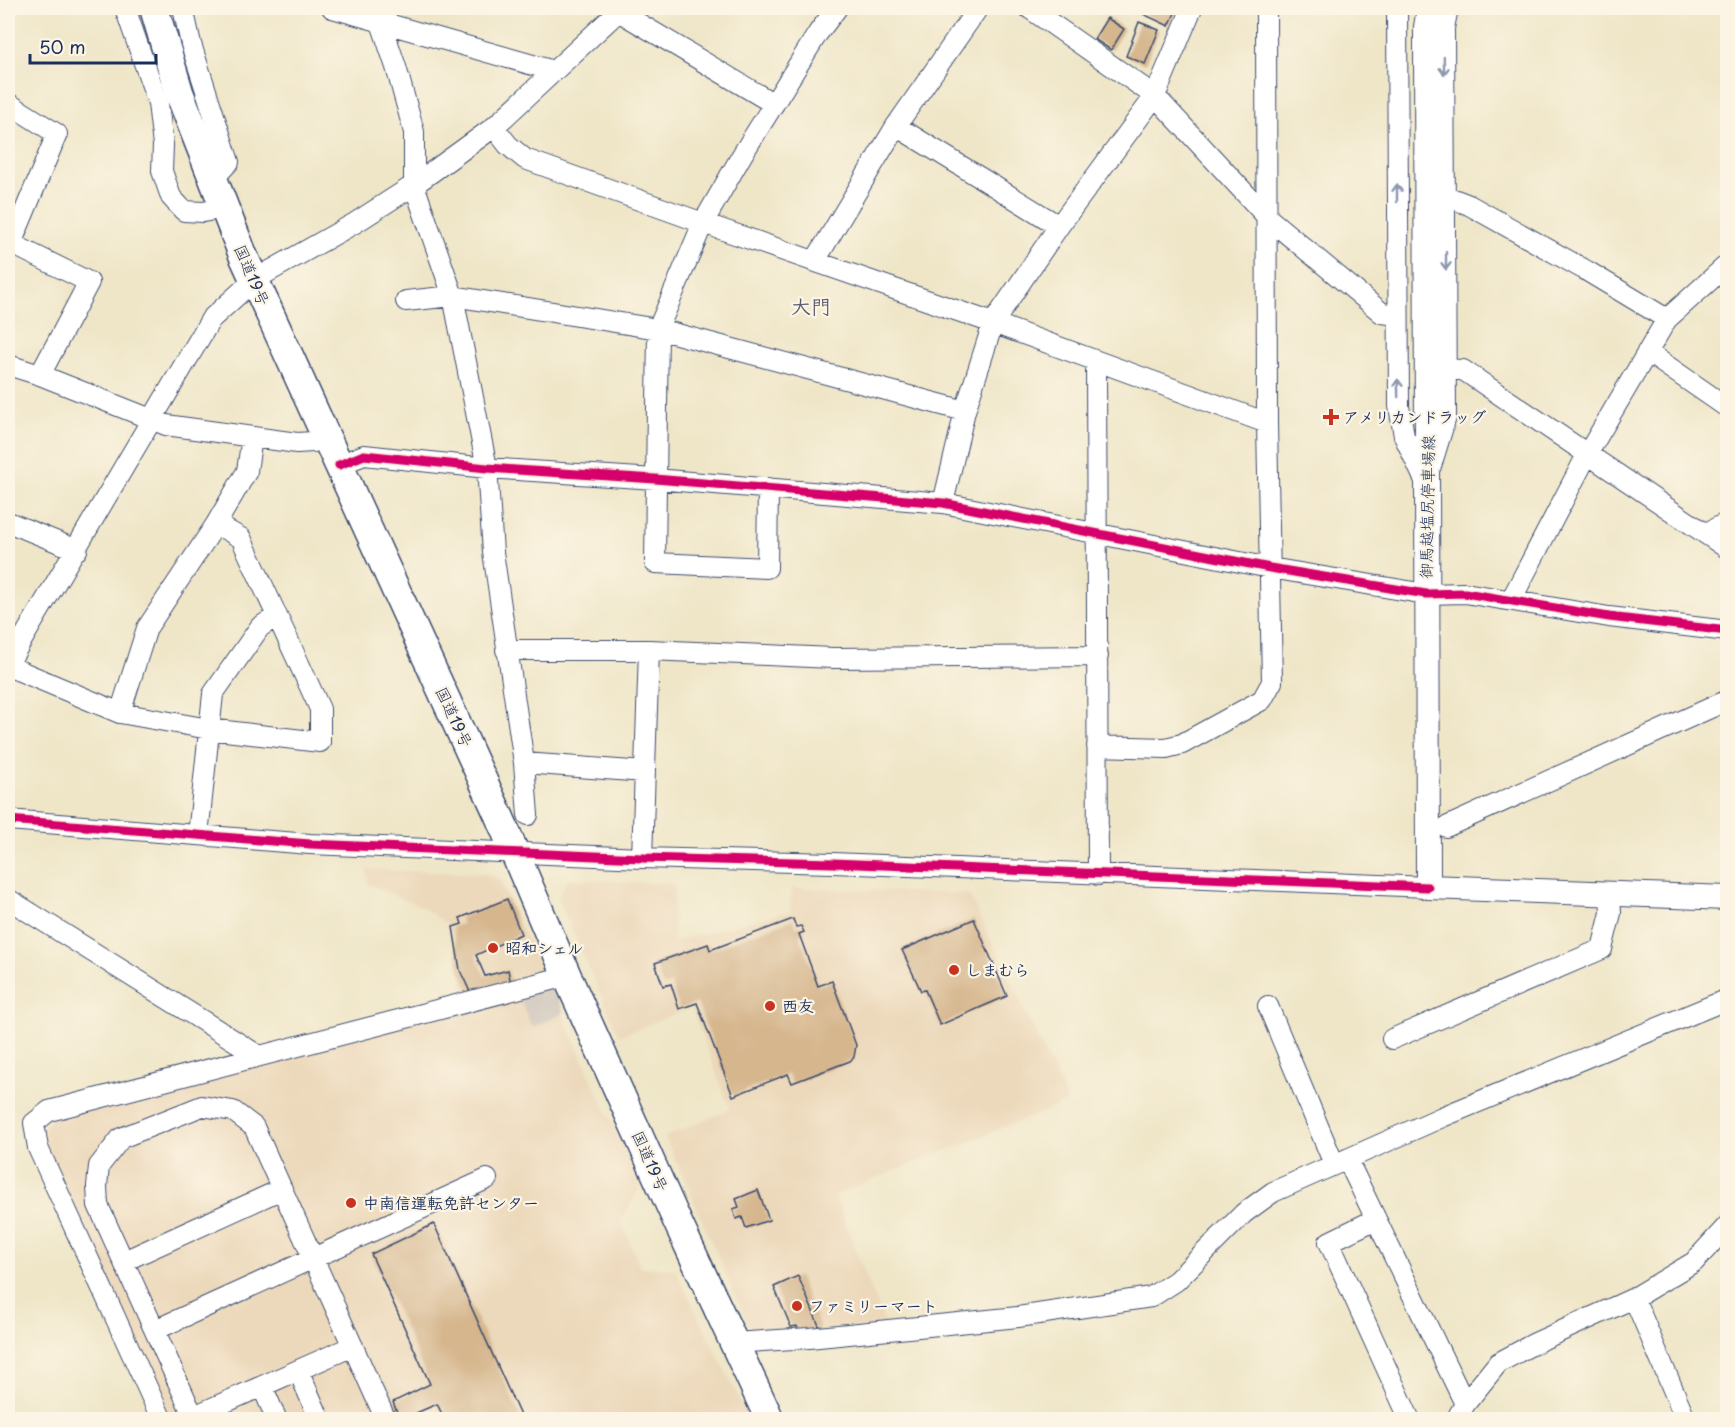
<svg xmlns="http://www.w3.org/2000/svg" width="1735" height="1427" viewBox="0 0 1735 1427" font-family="'Playpen Sans','Klee One',sans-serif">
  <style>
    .built { fill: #ecd8ba }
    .industrial { fill: #cbc3b8 }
    .building { fill: #d5b68d }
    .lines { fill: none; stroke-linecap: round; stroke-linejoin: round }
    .minor-casing { stroke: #3b4a6e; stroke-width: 22 }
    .major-casing { stroke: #3b4a6e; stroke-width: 26 }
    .highway-casing { stroke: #3b4a6e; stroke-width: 31 }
    .minor { stroke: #fff; stroke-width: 20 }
    .major { stroke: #fff; stroke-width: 24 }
    .highway { stroke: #fff; stroke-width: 28 }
    .cycleway-casing { stroke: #fcf5e5; stroke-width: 13 }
    .cycleway { stroke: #d6006c; stroke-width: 9 }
    .oneway { stroke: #8d97ae }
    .poi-dot { fill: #c8321e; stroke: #fcf5e5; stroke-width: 2 }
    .labels { text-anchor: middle; stroke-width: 4.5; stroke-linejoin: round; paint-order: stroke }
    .street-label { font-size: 16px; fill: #1b2f5e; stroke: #fcf5e5 }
    .poi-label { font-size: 16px; font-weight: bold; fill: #1b2f5e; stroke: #fcf5e5; text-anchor: start }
    .quarter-label { font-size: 20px; font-weight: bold; fill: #5c5e6e; stroke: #fcf5e5 }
  </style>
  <rect width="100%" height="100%" fill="#fcf5e5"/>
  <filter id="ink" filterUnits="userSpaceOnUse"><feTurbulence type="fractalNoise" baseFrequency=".0167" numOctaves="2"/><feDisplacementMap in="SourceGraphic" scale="12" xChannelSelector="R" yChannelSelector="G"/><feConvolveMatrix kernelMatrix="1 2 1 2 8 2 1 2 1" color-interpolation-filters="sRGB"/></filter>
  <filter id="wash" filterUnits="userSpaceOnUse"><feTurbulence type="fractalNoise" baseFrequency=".008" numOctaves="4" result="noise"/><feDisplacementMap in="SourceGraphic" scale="24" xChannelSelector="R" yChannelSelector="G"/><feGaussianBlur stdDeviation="1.35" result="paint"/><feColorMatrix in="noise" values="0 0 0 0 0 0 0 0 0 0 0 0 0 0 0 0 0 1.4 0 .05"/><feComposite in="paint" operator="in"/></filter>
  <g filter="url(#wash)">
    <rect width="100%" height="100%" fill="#efe6c8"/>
    <path class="built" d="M367 869 485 874 499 879 543 974 467 995 449 926 423 907 368 884Z
      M568 879 674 884 673 942 790 911 791 888 969 894 1068 1102 834 1195 886 1326 754 1337 665 1137 730 1109 691 1008 619 1036 558 898Z
      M548 986 519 1000 532 1026 562 1014 641 1186 621 1220 640 1267 675 1269 749 1419H169L45 1145 44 1127 54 1115Z"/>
    <path class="industrial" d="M548 986H553L563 1010 562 1014 532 1027 519 999Z"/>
    <g id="blocks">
      <path class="building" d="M1146 8H1169L1176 11 1169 26 1143 14Z
        M1107 18 1124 29 1111 50 1094 39Z
        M1139 22 1159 30 1145 64 1126 56Z
        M507 899 521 934 476 955 485 976 508 970 511 984 471 994 460 970 453 927 462 924 460 918Z
        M793 919 796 927 801 926 804 932 799 934 818 986 832 981 856 1045 854 1057 850 1061 792 1083 788 1074 733 1096 697 1003 679 1009 671 984 663 986 655 963 708 944 710 950Z
        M974 919 1007 996 940 1025 925 990 921 991 902 950Z
        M758 1190 769 1220 746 1228 742 1217 736 1219 733 1209 739 1207 736 1199Z
        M434 1224 522 1420H445L437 1404 400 1420 393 1402 430 1384 371 1254Z
        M798 1276 820 1328 798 1330 797 1326 791 1327 774 1287Z"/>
    </g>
  </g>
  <g filter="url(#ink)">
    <use href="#blocks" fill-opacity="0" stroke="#3b4a6e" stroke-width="1.5"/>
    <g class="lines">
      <g class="minor-casing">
        <path id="minor" d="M125 8 158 103 163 145 162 171 171 197 184 211 203 212 224 208
          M183 8 191 44 229 162 213 179
          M332 8 554 71
          M376 8 396 67 414 132V185L453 296 487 468 493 552 524 763 528 815
          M1029 8 1155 96 1268 218 1382 313 1398 315
          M1397 8 1399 406 1404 436 1426 483
          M618 11 774 104
          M8 103 57 134 11 244
          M896 126 1059 226
          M494 127 508 145 525 159 703 223 993 323 1267 423
          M1446 196 1469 205 1587 271 1667 319
          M8 242 89 282 40 375
          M815 261 896 126 978 8
          M406 301 453 296 658 329 965 411
          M1647 352 1728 408
          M1096 362 1098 875
          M8 365 40 375 166 425 297 443 313 442 327 437
          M1447 369 1463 370 1728 549
          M339 465 364 455 487 468 655 479 943 503 1270 568 1426 594 1465 593 1609 617 1728 631
          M1431 466 1446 417 1444 28 1448 8
          M768 488 767 568 655 563 658 329 703 223 742 155 818 33 837 8
          M943 503 965 411 993 323 1059 226 1155 96 1192 8
          M8 522 77 550
          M216 524 247 471 252 437
          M1706 533 1728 522
          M1511 600 1588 453 1667 319 1728 264
          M506 650H649L833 658 1098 656
          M8 664 211 319 254 280 355 223 414 185 494 127 622 8
          M8 666 120 713 209 729 320 742V709L241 538 216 524 147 628 120 713
          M1097 746 1166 748 1182 744 1262 700 1272 682 1267 423 1266 8
          M524 763 645 772
          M8 820 310 844 642 858 833 863 1428 887
          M1446 827 1728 700
          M198 835 213 694 260 627 277 616
          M642 858 649 650
          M8 899 259 1056
          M1268 1006 1334 1164
          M1392 1039 1602 949 1611 913 1610 894
          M1347 1159 1465 1404
          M1376 1219 1329 1242 1410 1420
          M124 1261 282 1189
          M1634 1298 1686 1420
          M155 1330 487 1179
          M734 1343 809 1338 1018 1317 1151 1297 1176 1281 1244 1213 1273 1192 1442 1117 1728 999
          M298 1370 320 1420
          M262 1386 277 1420
          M194 1416 353 1346
          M162 1420 38 1148 34 1123 49 1111 567 976
          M195 1420 98 1205 97 1186 99 1166 121 1138 202 1106 233 1111 254 1127 386 1420
          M1456 1420 1465 1404 1498 1363 1535 1343 1634 1298 1694 1262 1728 1225"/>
      </g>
      <g class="major-casing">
        <path id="major" d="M1429 8 1426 27 1428 887 1728 898"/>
      </g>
      <g class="highway-casing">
        <path id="highway" d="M154 8 179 92 243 255 500 818 567 976 678 1223 770 1420"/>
      </g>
      <use href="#minor" class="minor"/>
      <use href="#major" class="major"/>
      <use href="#highway" class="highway"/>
      <g class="cycleway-casing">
        <path id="cycleway" d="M339 465 364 455 487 468 655 479 943 503 1270 568 1426 594 1465 593 1609 617 1728 631
          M8 820 310 844 642 858 833 863 1428 887"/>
      </g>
      <use href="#cycleway" class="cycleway"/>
    </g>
    <defs><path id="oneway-shaft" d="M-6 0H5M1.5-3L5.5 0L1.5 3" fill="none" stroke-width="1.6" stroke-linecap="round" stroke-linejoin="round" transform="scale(1.5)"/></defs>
    <g class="oneway">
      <use href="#oneway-shaft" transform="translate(1444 66) rotate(89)"/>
      <use href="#oneway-shaft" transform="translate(1397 193) rotate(-90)"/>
      <use href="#oneway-shaft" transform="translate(1446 261) rotate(90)"/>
      <use href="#oneway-shaft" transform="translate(1398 388) rotate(-91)"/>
    </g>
  </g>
  <g class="poi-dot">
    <path d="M1328 408h6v6h6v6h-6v6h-6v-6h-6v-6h6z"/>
    <circle cx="493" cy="948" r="6"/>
    <circle cx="954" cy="970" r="6"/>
    <circle cx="770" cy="1006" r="6"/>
    <circle cx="351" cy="1203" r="6"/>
    <circle cx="797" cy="1306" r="6"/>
  </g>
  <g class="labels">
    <g class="street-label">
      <text transform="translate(252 275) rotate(67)" y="6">国道19号</text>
      <text transform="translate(1427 507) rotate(-89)" y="6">御馬越塩尻停車場線</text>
      <text transform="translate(454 717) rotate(65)" y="6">国道19号</text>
      <text transform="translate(650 1161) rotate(66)" y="6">国道19号</text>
    </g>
    <g class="poi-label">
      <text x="1343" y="423">アメリカンドラッグ</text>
      <text x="505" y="954">昭和シェル</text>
      <text x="966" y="976">しまむら</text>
      <text x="782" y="1012">西友</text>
      <text x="363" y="1209">中南信運転免許センター</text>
      <text x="809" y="1312">ファミリーマート</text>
    </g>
    <g class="quarter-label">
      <text x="811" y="314">大門</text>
    </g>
  </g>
  <rect width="1735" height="1427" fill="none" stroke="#fcf5e5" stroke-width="30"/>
  <path d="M30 54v9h126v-9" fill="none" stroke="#1b2f5e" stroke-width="3"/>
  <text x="39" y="54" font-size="18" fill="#1b2f5e" stroke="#fcf5e5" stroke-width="4.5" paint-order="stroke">50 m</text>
</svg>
